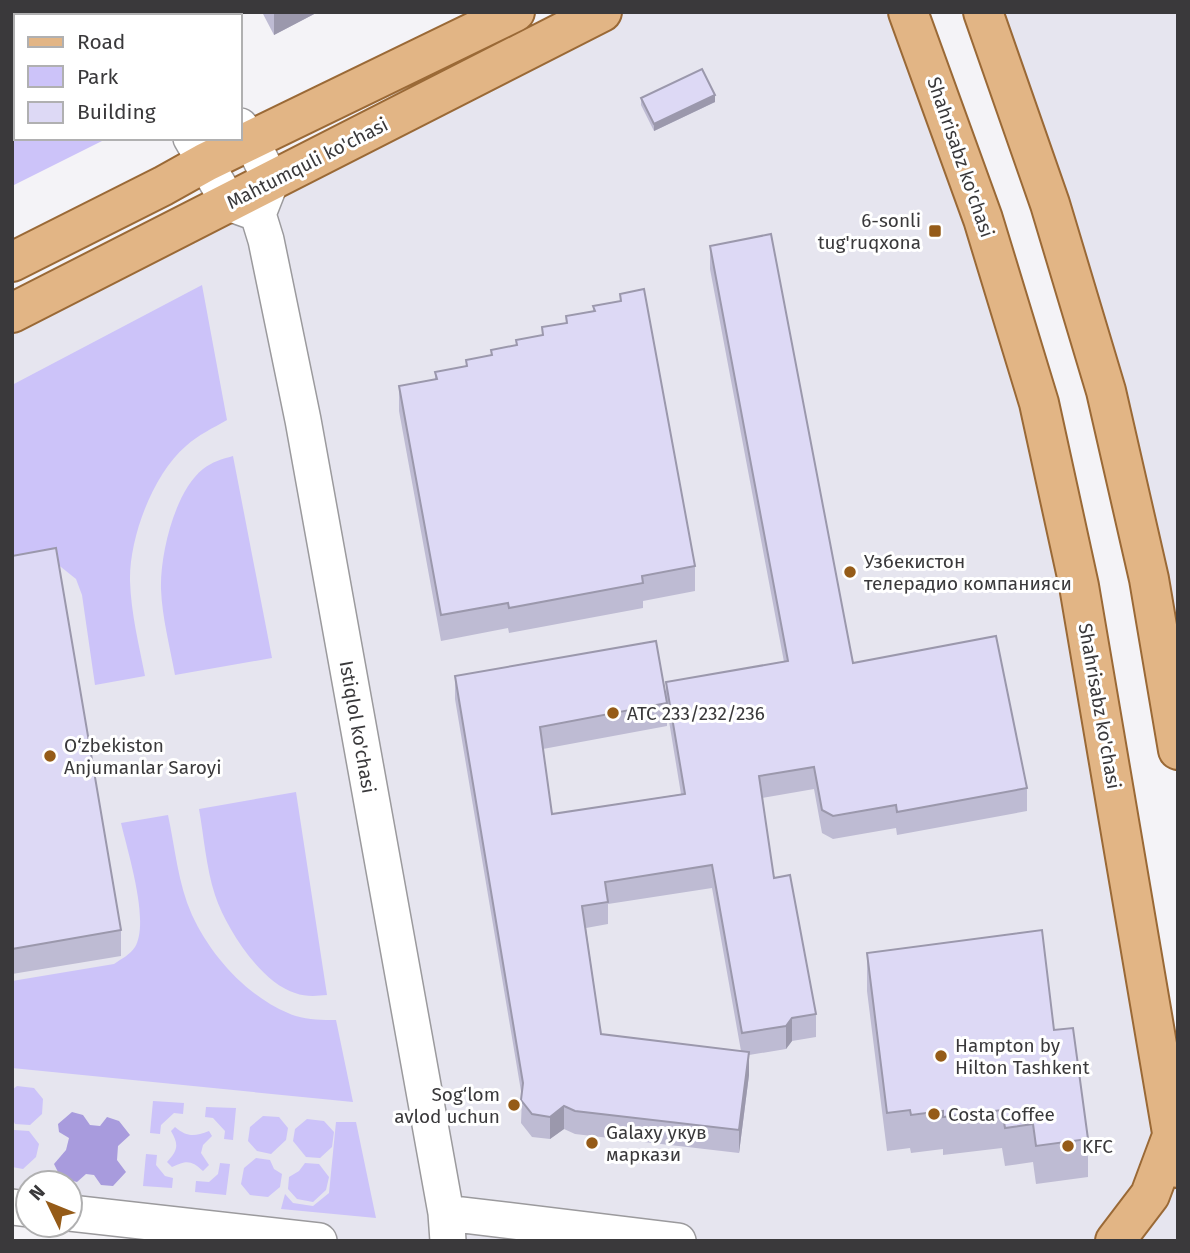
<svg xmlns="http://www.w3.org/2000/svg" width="1190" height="1253" viewBox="0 0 1190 1253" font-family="'Fira Sans',sans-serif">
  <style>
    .built { fill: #e6e5ef }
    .green { fill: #ccc3f9 }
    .water { fill: #a89bdd }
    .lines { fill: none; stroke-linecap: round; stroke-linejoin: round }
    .minor-casing { stroke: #9b9a9d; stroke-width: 38 }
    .major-casing { stroke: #9a6936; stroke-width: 42 }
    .minor { stroke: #fff; stroke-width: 35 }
    .major { stroke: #e2b585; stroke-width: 38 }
    .wall { fill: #bebbd3; fill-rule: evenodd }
    .shaded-wall { fill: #9b98ac }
    .building { fill: #ddd9f5; stroke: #9b98ac; stroke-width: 2 }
    .poi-dot { fill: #955b18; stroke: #fff; stroke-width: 2.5 }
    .labels { text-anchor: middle; stroke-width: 6; stroke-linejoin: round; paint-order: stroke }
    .street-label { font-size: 19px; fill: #3a393b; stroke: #fff }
    .poi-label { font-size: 19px; fill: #3a393b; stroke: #fff; text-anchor: start }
  </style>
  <rect width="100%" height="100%" fill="#f4f3f7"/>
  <path class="built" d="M602 12H908L1012 310 1178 1168V1241H319L70 1213V1183H28V1209L12 1207V313Z
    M983 12H1178V750L1149 579Z"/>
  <path class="green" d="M12 13 16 17V138H108L12 186Z
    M202 285 227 420C213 428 198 435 186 446 153 474 129 538 130 581 131 613 139 645 145 676L95 685 82 595 76 579 56 563 12 566V385Z
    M233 456 272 658 175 675C170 647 162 617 161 589 160 554 175 491 203 469 212 462 222 459 233 456Z
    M296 792 327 995C316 996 306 997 295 993 260 982 226 928 215 895 206 867 204 837 199 809Z
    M168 815C175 847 178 884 192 915 211 956 246 995 288 1013 303 1020 320 1020 336 1020L353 1102 12 1068V981L114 964C121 959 130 955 135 947 150 922 128 853 121 823Z
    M17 1086 34 1088 43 1099 42 1114 30 1125 15 1124 12 1118V1090Z
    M153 1101 184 1103 183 1114 174 1113 161 1125 160 1134 150 1133Z
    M206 1107 236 1108 233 1140 224 1139 225 1131 213 1118 205 1117Z
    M263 1116 279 1117 288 1128 286 1140 271 1154 257 1151 248 1141 250 1127Z
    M307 1119 324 1121 334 1132 332 1147 320 1158 306 1157 293 1141 295 1129Z
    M336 1122H356L376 1218 281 1209 285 1194 293 1203 313 1206 329 1193Z
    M175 1127C187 1137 194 1137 209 1131L212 1136 203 1145 201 1153 209 1165 203 1171C191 1160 187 1160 172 1167L167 1162C178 1150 179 1145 171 1131Z
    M14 1130 29 1131 39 1144 36 1157 23 1169 12 1167V1133Z
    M146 1154 157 1155 156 1165 165 1176 173 1178 172 1188 143 1186Z
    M256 1158 270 1160 274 1169 282 1174 280 1187 268 1197 250 1195 241 1184 244 1168Z
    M220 1163 230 1164 226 1195 195 1192 196 1181 209 1182 218 1174Z
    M305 1163 319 1164 329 1177 326 1190 313 1202 297 1199 288 1189 289 1177 299 1171Z"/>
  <path class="water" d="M72 1112 83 1115 90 1125 100 1126 107 1117 119 1121 130 1135 118 1146 117 1160 126 1172 113 1186 101 1185 94 1175 86 1174 77 1182 61 1178 54 1164 66 1150 69 1138 59 1132 58 1124Z"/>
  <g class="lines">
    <g class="minor-casing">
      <path id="minor" d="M87 12 90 16
        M145 12 148 16
        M240 126 251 140 271 181 258 214 266 240 303 420 446 1213 448 1241
        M191 138 229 203 254 212
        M12 1207 28 1209
        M70 1213 319 1241
        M446 1213 678 1241"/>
    </g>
    <g class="major-casing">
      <path id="major" d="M908 12 983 219 1039 403 1079 586 1178 1168
        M983 12 1050 204 1106 391 1149 579 1178 750
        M12 262 163 186 206 162 515 12
        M12 313 602 12
        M1115 1241 1150 1195 1172 1136"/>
    </g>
    <use href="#minor" class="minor"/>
    <use href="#major" class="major"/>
  </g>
  <path class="wall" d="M262 12H318L274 35Z
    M641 98 715 102 654 131 641 105Z
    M710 246 853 663 1027 788V811L897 835 896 828 833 839 822 833 814 789 762 798 774 878 816 1014V1037L792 1041 786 1049 749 1055V1075L739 1153 575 1134 564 1129 550 1139 532 1137 521 1123 522 1097 455 699V676L666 699V682L784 662 710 269ZM667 709 681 794 552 814 543 749 667 726ZM712 888 741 1051 601 1034 586 928 608 924V904Z
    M620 294 695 566V591L643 601V608L509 633 508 628 441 641 399 411V386L435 379V372L466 366V360L491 355V350L516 345V340L542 335V327L566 323V316L593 311V306L620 301Z
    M12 556 121 930V956L12 974Z
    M867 953 1054 1030 1088 1139V1177L1036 1184 1033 1162 1005 1166 1002 1148 943 1155V1149L911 1153 910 1148 887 1151 867 991Z"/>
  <path class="shaded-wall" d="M274 12H318L274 35Z
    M715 95V102L654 131V124Z
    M792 1018V1041L786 1049V1026Z
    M749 1052V1075L739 1153V1130Z
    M564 1106V1129L550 1139V1117Z"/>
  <path class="building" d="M702 69 715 95 654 124 641 98Z
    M771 234 853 663 996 636 1027 788 897 812 896 805 833 816 822 810 814 767 759 776 774 878 790 875 816 1014 792 1018 786 1026 742 1033 712 865 605 882 608 902 582 906 601 1034 749 1052 739 1130 575 1111 564 1106 550 1117 532 1114 521 1100 523 1083 455 676 656 641 667 703 540 727 552 814 685 794 666 682 788 661 710 246Z
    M644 289 695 566 642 576 643 583 509 608 508 603 441 615 399 386 437 379 435 372 467 366 466 360 492 355 491 350 517 345 516 340 543 335 542 327 567 323 566 316 595 311 593 306 621 301 620 294Z
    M56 548 121 930 12 949V556Z
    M1042 930 1054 1030 1073 1028 1088 1139 1036 1146 1033 1124 1005 1128 1002 1110 943 1117V1111L911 1115 910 1110 887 1113 867 953Z"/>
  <g class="poi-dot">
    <rect x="928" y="224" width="14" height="14" rx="3.5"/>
    <circle cx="850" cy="572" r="7"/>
    <circle cx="613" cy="713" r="7"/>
    <circle cx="50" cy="756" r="7"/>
    <circle cx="941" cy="1056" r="7"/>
    <circle cx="514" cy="1105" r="7"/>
    <circle cx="934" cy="1114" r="7"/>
    <circle cx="592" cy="1143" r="7"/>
    <circle cx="1068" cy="1146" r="7"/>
  </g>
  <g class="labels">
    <g class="street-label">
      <text transform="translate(961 157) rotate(71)" y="7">Shahrisabz ko'chasi</text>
      <text transform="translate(307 163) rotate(-27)" y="7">Mahtumquli ko'chasi</text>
      <text transform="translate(1100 706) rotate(80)" y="7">Shahrisabz ko'chasi</text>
      <text transform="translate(358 727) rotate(80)" y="7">Istiqlol ko'chasi</text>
    </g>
    <g class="poi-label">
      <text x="921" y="227" text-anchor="end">6-sonli<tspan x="921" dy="22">tug'ruqxona</tspan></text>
      <text x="864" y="568">Узбекистон<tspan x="864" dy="22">телерадио компанияси</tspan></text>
      <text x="627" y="720">АТС 233/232/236</text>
      <text x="64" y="752">O‘zbekiston<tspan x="64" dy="22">Anjumanlar Saroyi</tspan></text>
      <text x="955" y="1052">Hampton by<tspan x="955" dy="22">Hilton Tashkent</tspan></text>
      <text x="500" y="1101" text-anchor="end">Sog‘lom<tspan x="500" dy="22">avlod uchun</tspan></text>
      <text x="948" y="1121">Costa Coffee</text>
      <text x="606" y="1139">Galaxy укув<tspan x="606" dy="22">маркази</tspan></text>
      <text x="1082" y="1153">KFC</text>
    </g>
  </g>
  <rect width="1190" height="1253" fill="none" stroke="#3a393b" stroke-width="28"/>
  <rect x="14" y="14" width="228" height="126" fill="#ffffff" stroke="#b0b0b1" stroke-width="2"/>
  <rect x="28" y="37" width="35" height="10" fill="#e2b585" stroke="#b0b0b1" stroke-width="2"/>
  <text x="77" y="49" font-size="21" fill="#3a393b">Road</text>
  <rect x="28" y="66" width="35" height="21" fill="#ccc3f9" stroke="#b0b0b1" stroke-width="2"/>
  <text x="77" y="84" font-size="21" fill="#3a393b">Park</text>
  <rect x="28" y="102" width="35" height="21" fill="#ddd9f5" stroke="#b0b0b1" stroke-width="2"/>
  <text x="77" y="119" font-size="21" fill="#3a393b">Building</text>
  <g transform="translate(49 1204) rotate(313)"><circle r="33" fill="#ffffff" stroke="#b0b0b1" stroke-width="2"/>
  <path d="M0-5L12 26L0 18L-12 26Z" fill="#955b18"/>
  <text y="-10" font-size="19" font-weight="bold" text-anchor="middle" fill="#3a393b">N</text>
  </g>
</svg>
